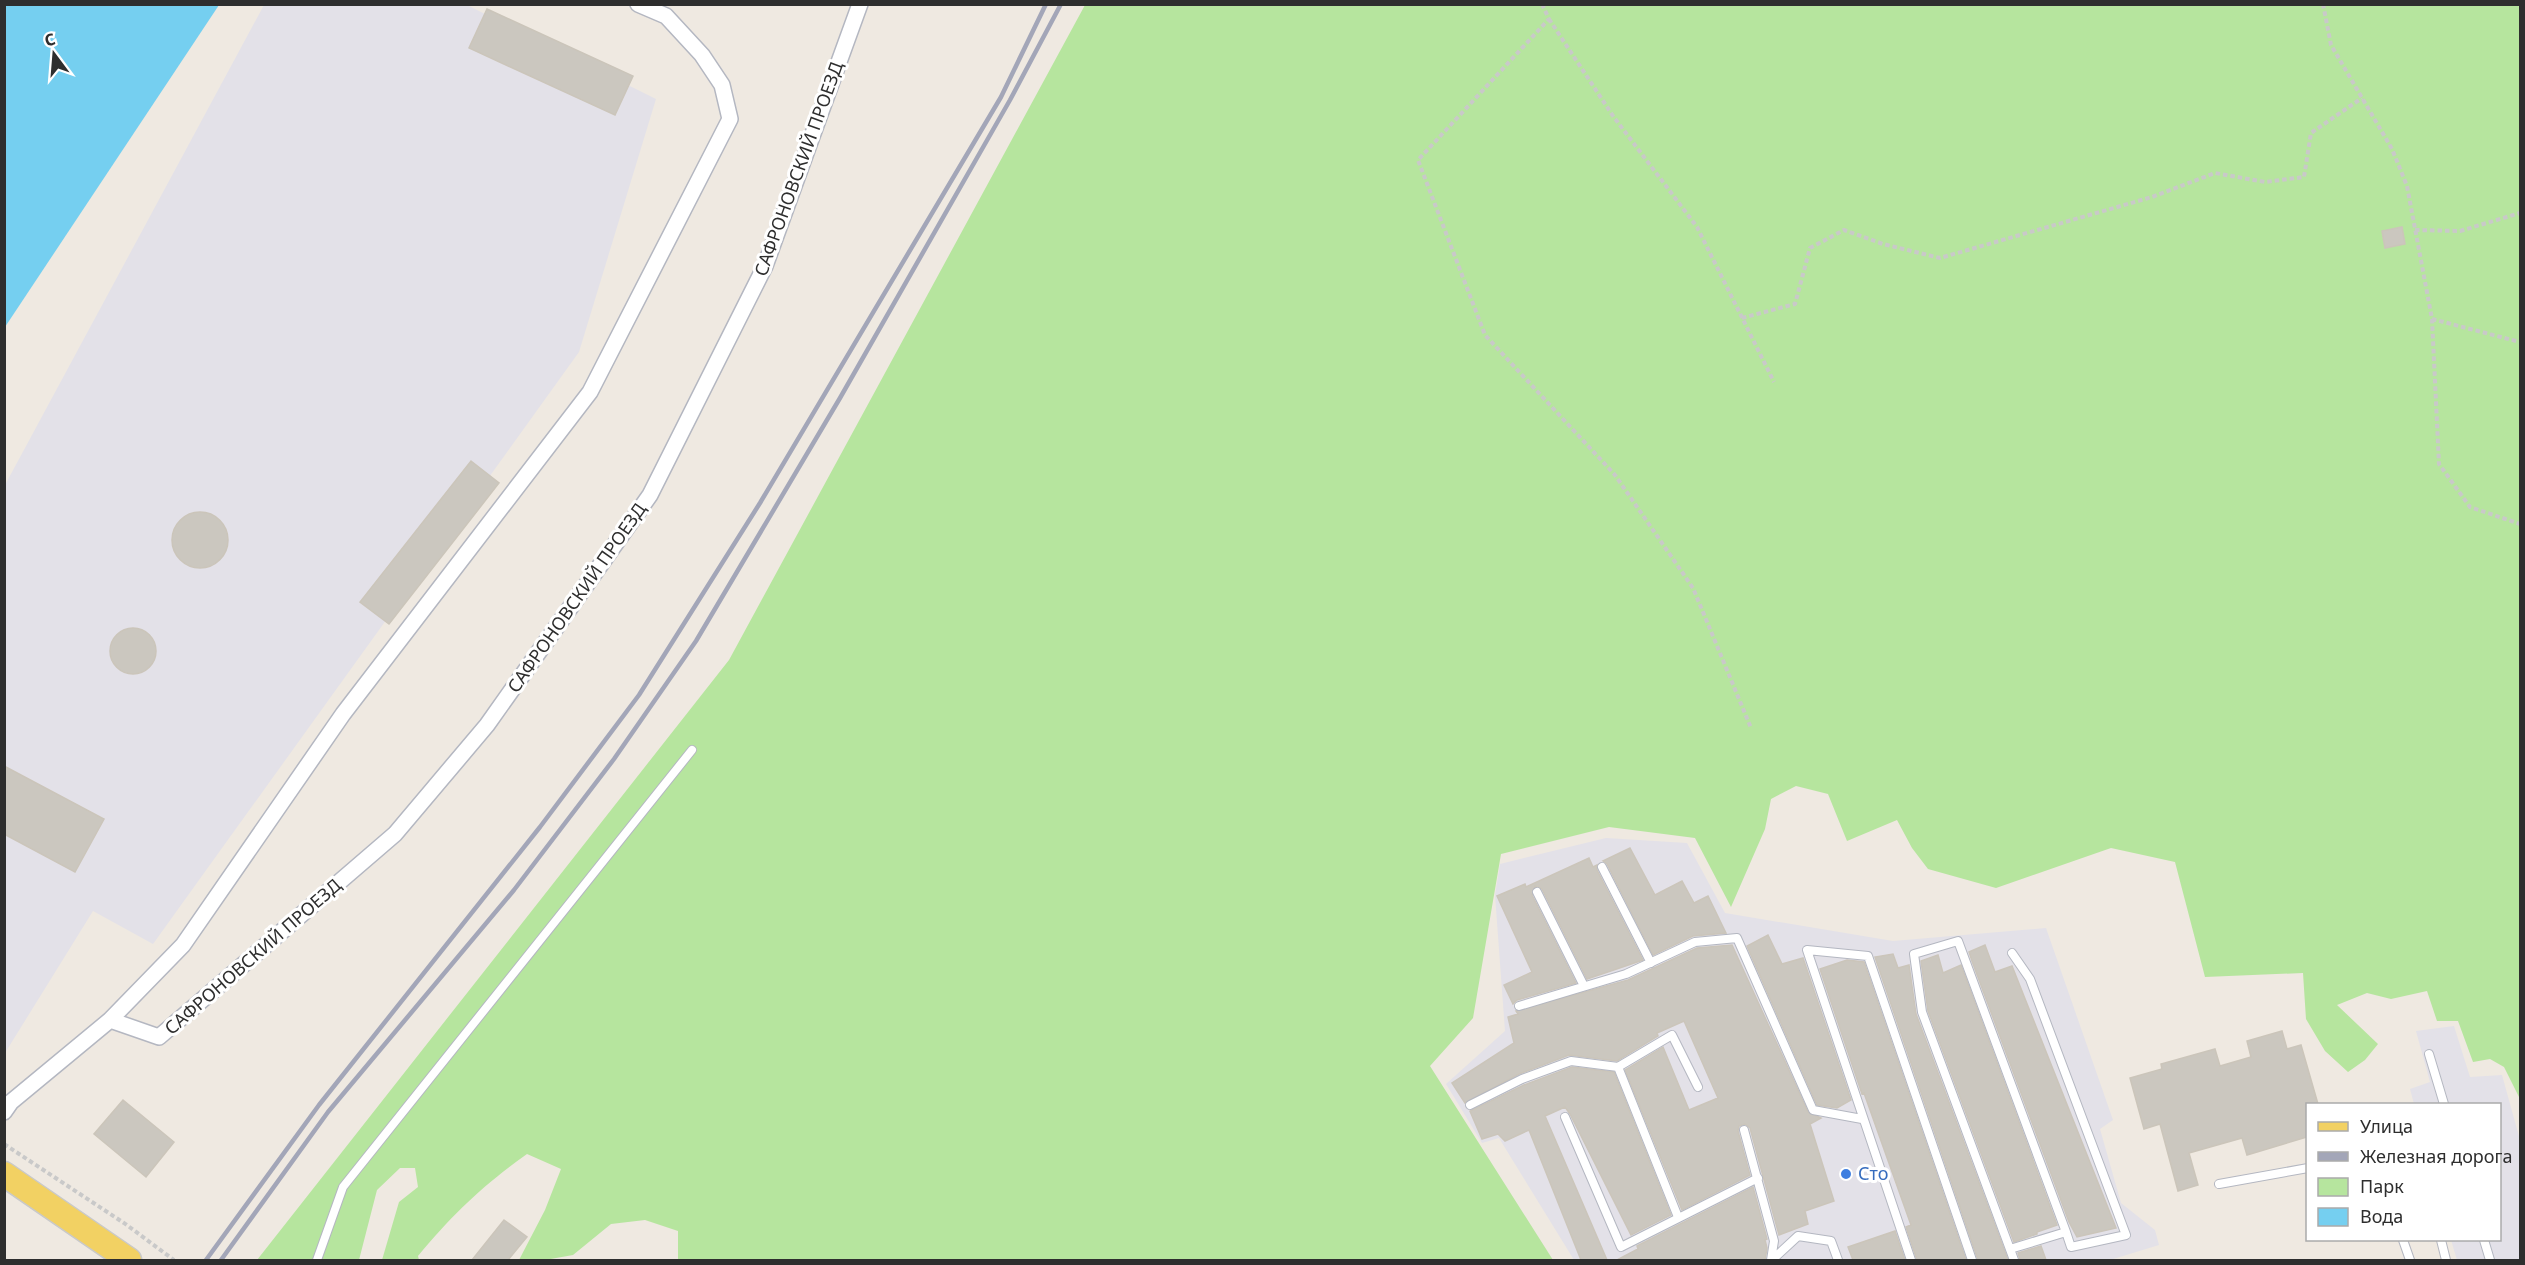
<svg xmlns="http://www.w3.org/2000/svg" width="2525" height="1265" viewBox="0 0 2525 1265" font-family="'Noto Sans',sans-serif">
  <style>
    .industrial { fill: #e3e1e8 }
    .green { fill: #b6e59e }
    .water { fill: #75cff0 }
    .building { fill: #cbc7bf; stroke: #cbc5ba; stroke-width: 1.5 }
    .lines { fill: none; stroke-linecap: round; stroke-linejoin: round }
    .service-casing { stroke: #b4b7c1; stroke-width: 10 }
    .minor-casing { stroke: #b4b7c1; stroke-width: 18 }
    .primary-casing { stroke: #c9c9c9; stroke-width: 27 }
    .path { stroke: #c9c9c9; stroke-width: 4; stroke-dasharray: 4.5 3; stroke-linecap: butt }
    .service { stroke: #fff; stroke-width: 8 }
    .minor { stroke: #fff; stroke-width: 15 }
    .primary { stroke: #f2d163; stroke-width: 24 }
    .rail { stroke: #a3a6b8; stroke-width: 4.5 }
    .shop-dot { fill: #3f7fe0; stroke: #fff; stroke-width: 2 }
    .labels { text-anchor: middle; stroke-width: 6; stroke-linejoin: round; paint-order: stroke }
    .street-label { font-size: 18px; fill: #2e2e2e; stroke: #fff }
    .shop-label { font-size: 18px; fill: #366cbe; stroke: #fff; text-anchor: start }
  </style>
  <rect width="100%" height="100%" fill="#efe9e1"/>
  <path class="industrial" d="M264 5H467L656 99 579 352 153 944 93 911 5 1053V485Z
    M1606 838 1687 843 1725 913 1893 941 2046 928 2113 1120 2100 1129 2121 1203 2155 1230 2159 1245 2110 1260H1574L1499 1138 1482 1143 1446 1084 1505 1031 1495 895 1500 864Z
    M2454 1026 2470 1077 2502 1075 2520 1140V1260H2457L2451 1240H2500V1104H2414L2410 1089 2430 1082 2416 1031Z"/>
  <path class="green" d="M1085 5H2520V1099L2504 1067 2490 1059 2473 1062 2458 1021H2437L2427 991 2391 999 2367 993 2337 1005 2378 1044 2365 1060 2348 1072 2325 1051 2306 1019 2303 973 2205 977 2175 862 2111 848 1996 888 1928 869 1912 848 1897 820 1847 841 1828 794 1796 786 1771 799 1765 829 1731 907 1695 838 1609 827 1501 854 1473 1018 1430 1066 1553 1260H678V1231L645 1220 611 1224 573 1255 545 1260H519L545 1210 561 1169 527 1154C482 1186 453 1214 418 1256L419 1260H382L399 1202 418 1187 415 1168H400L377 1190 359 1260H257L729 660Z"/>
  <path class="water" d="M5 4 219 5 5 327 4 5Z"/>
  <path class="building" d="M487 9 633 76 615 115 469 48Z
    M2402 227 2405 244 2385 248 2382 231Z
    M471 461 499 483 389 624 360 602Z
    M172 540a28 28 0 1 1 56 0a28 28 0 1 1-56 0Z
    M110 651a23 23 0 1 1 46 0a23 23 0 1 1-46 0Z
    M4 766 104 819 75 872 4 834Z
    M1630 848 1655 895 1682 881 1694 903 1708 896 1726 933 1693 936 1653 955 1607 864 1603 861Z
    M1589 858 1593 867 1597 865V870L1643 960 1587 979 1542 889 1535 886 1532 895 1576 983 1517 1000 1513 1004 1504 985 1532 972 1497 896 1525 884 1526 887Z
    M1768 935 1782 964 1803 958 1851 1100 1837 1108 1817 1105 1747 946Z
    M1732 945 1808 1112 1821 1118 1810 1124 1834 1201 1805 1211 1808 1224 1779 1235 1750 1128 1745 1124 1739 1126 1738 1131 1750 1175 1682 1210 1625 1070 1663 1047 1689 1110 1718 1098 1684 1021 1657 1033 1658 1036 1617 1061 1569 1055 1519 1074 1465 1103 1452 1083 1514 1043 1508 1017 1518 1014 1516 1011 1628 980 1697 948Z
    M1985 945 1995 972 2012 966 2116 1228 2077 1237 2069 1222 1972 961 1969 952Z
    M1893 954 1898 968 1909 965 1916 1014 2008 1260H1978L1875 957Z
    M1938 955 1943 973 1961 965 2057 1225 2037 1232V1234L2014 1242 1928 1011 1921 961Z
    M1847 960 1864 962 1966 1260H1917L1906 1227 1911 1225 1864 1093 1862 1094 1820 969Z
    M2282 1031 2287 1049 2301 1045 2318 1104H2307V1137L2247 1155 2242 1138 2189 1153 2198 1185 2178 1191 2160 1124 2144 1129 2130 1078 2162 1069 2161 1064 2215 1049 2220 1066 2251 1057 2247 1041Z
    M1572 1067 1614 1072 1671 1215 1631 1235 1570 1114 1565 1107 1545 1116 1607 1260H1581L1529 1130 1505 1141 1498 1134 1482 1139 1470 1111 1524 1085Z
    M123 1100 174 1142 146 1177 94 1134Z
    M1753 1187 1767 1239 1765 1240 1767 1248 1765 1260H1617L1638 1249 1637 1246Z
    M504 1220 527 1237 508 1260H472Z
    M1895 1231 1905 1260H1853L1848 1247Z
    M2041 1246 2046 1260H2020L2018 1253Z"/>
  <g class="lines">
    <g class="service-casing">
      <path id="service" d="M1602 867 1651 963
        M1537 892 1584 986
        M2012 953 2030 979 2126 1235 2071 1247 2066 1232
        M1519 1006 1626 974 1695 942 1737 938 1813 1110 1862 1119
        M2429 1054 2444 1104
        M1618 1067 1672 1035 1698 1087
        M1470 1105 1522 1079 1571 1061 1618 1067 1678 1217
        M1565 1117 1621 1247 1758 1178
        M1744 1130 1774 1241 1771 1260
        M2219 1184 2308 1168
        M2403 1240 2410 1260
        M2441 1240 2446 1260
        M2484 1240 2490 1260
        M2010 1249 2066 1232 1958 941 1914 954 1922 1012 2014 1260
        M317 1260 343 1187 692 750
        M1772 1260 1798 1236 1831 1241 1838 1260
        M1911 1260 1807 950 1868 956 1972 1260"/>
    </g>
    <g class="minor-casing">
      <path id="minor" d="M110 1020 159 1037 395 834 487 725 650 495 765 266 860 4
        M4 1112 11 1102 110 1020 183 945 343 714 590 392 730 119 722 85 702 55 666 16 638 4"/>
    </g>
    <g class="primary-casing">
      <path id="primary" d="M4 1174 129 1260"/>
    </g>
    <path class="path" d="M1542 4 1549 19 1418 160 1485 335 1615 475 1693 588 1751 728
      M2323 4 2331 45 2392 149 2407 186 2432 319 2439 464 2470 507 2520 524
      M1549 19 1613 116 1697 227 1774 382
      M2415 230 2460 231 2520 213
      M1742 318 1795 304 1810 248 1844 230 1883 244 1940 258 2152 197 2215 173 2265 182 2304 177 2311 133 2362 98
      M2432 319 2520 342
      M4 1144 124 1223 174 1260"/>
    <use href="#service" class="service"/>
    <use href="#minor" class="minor"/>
    <use href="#primary" class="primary"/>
    <path class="rail" d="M206 1260 319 1105 540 827 639 695 760 503 1001 97 1046 4
      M221 1260 328 1112 514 890 614 759 696 641 840 398 1010 100 1061 4"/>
  </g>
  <circle class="shop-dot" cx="1846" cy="1174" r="6"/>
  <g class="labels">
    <g class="street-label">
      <text transform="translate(799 169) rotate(-70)" y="6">САФРОНОВСКИЙ ПРОЕЗД</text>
      <text transform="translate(577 598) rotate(-55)" y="6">САФРОНОВСКИЙ ПРОЕЗД</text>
      <text transform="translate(253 957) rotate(-41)" y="6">САФРОНОВСКИЙ ПРОЕЗД</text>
    </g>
    <g class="shop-label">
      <text x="1858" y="1180">Сто</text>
    </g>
  </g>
  <rect width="2525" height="1265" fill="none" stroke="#2e2e2e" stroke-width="12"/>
  <rect x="2306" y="1103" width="195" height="138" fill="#ffffff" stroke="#ababab" stroke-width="1.5"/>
  <rect x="2318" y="1122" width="30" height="9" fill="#f2d163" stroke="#ababab" stroke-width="1.5"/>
  <text x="2360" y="1133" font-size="18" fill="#2e2e2e">Улица</text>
  <rect x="2318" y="1152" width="30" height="9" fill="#a3a6b8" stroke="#ababab" stroke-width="1.5"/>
  <text x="2360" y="1163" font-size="18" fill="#2e2e2e">Железная дорога</text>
  <rect x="2318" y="1178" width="30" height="18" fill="#b6e59e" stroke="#ababab" stroke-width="1.5"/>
  <text x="2360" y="1193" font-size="18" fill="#2e2e2e">Парк</text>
  <rect x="2318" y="1208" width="30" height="18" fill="#75cff0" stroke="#ababab" stroke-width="1.5"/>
  <text x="2360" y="1223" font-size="18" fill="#2e2e2e">Вода</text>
  <g transform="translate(54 54) rotate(344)" stroke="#ffffff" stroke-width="4.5" paint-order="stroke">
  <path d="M0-4.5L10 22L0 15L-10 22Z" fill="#2e2e2e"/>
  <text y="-9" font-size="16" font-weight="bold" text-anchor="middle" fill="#2e2e2e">С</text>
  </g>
</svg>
